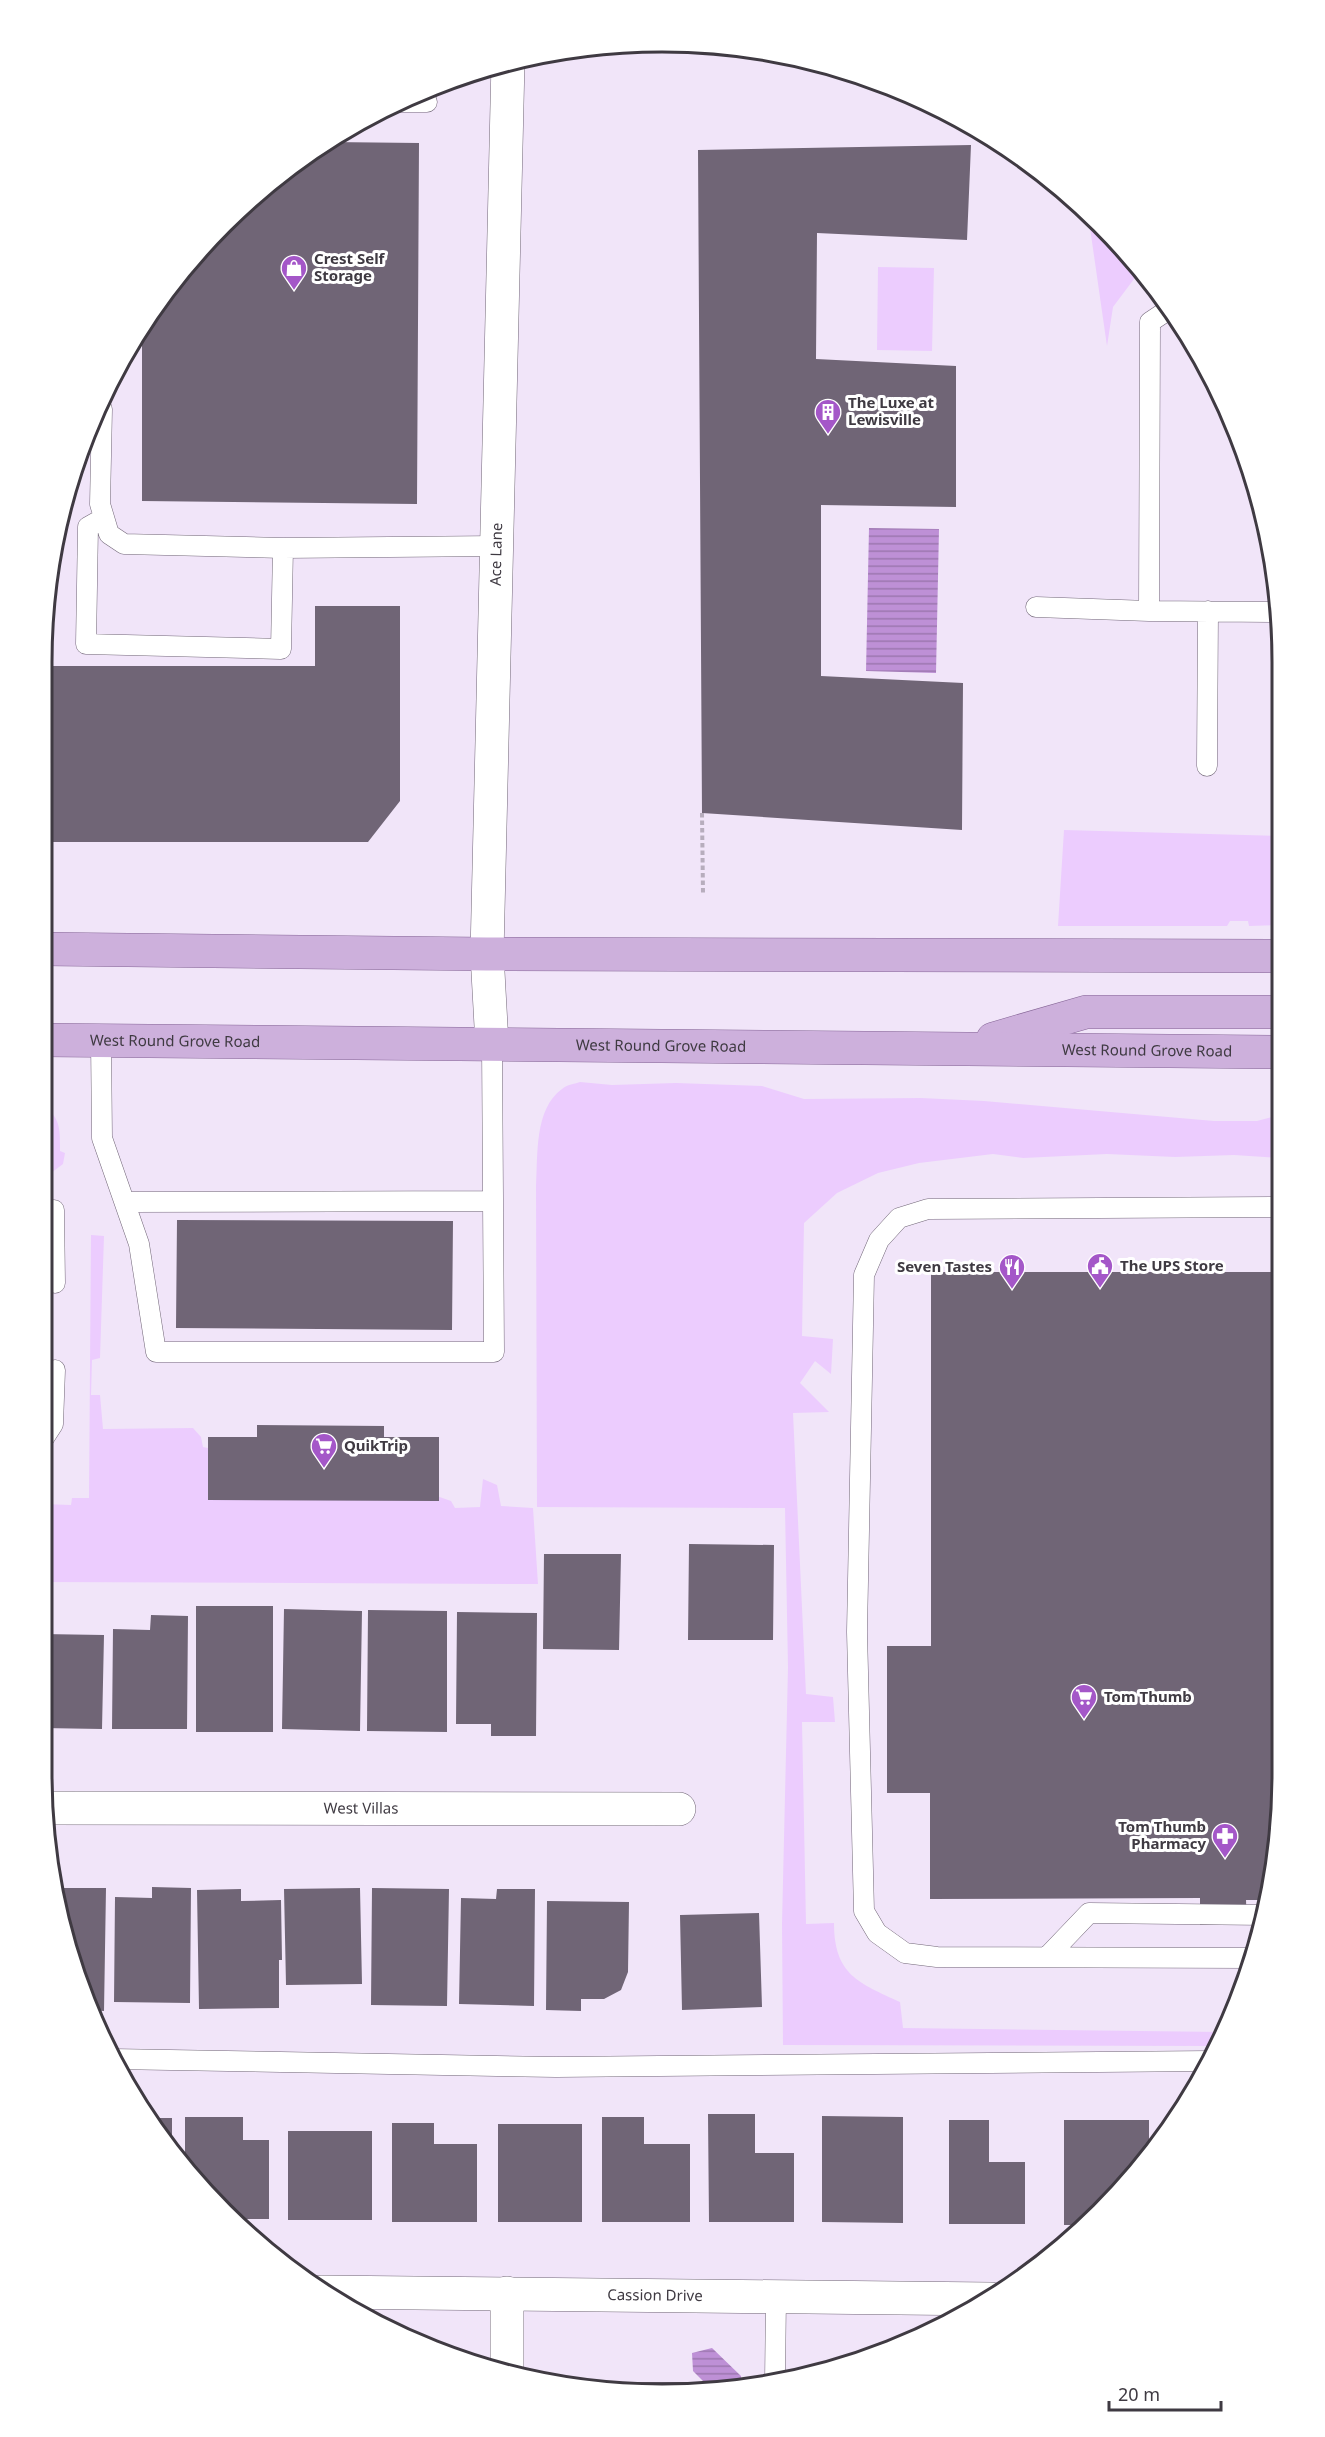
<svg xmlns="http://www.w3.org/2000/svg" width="1325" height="2437" viewBox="0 0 1325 2437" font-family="'Noto Sans',sans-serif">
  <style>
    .green { fill: #ecccfe }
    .water { fill: url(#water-rules) }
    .building { fill: #706576 }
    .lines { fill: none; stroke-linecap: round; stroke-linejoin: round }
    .service-casing { stroke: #726778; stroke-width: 21 }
    .minor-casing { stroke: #726778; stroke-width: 34 }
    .primary-casing { stroke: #856596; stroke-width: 34 }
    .path { stroke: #b7adbd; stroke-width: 4; stroke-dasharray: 4.5 3; stroke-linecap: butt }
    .service { stroke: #fff; stroke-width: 20 }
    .minor { stroke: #fff; stroke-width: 33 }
    .primary { stroke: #cdb0dc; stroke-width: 33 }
    .labels { text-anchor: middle; stroke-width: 6; stroke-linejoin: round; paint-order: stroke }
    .poi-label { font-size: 15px; font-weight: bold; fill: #3f3a42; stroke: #fff; text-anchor: start }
    .street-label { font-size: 15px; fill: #3f3a42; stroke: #fff }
    .rim { fill: none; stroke: #3f3a42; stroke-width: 3 }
  </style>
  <defs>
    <pattern id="water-rules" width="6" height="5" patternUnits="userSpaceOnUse" patternTransform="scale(1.5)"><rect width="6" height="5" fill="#be90d6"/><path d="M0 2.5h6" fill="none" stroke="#9c77af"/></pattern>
  </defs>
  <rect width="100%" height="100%" fill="#f1e5f9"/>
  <path class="green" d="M1088 214 1101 224 1140 271 1113 307 1107 346Z
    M878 267 934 268 932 351 877 350Z
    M1064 830 1279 836V925L1249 926 1248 921H1230L1227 926H1058Z
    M580 1082 612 1085 676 1083 762 1086 804 1099 921 1098 984 1101 1214 1121H1257L1279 1115 1280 1158 1234 1155 1175 1157 1107 1154 1023 1158 993 1154 919 1163 878 1173 837 1193 804 1223 802 1336 833 1339 831 1374 815 1361 800 1383 829 1412 793 1413 806 1694 833 1697 835 1722H802L806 1924 834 1923C834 1975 859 1983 900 2002L903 2028 1222 2032 1216 2046 783 2045 782 1924 788 1667 785 1508 537 1507 536 1186C538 1156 534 1109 562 1089 566 1085 574 1084 580 1082Z
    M43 1105C61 1118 60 1130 60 1151L65 1153 63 1164 47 1176H43Z
    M91 1235 104 1236 100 1358 92 1360 91 1395H100L103 1429 193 1428 201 1437 203 1447 431 1494 451 1501 455 1508 480 1507 483 1479 497 1485 501 1506 533 1508 538 1584 42 1582V1504L71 1505 72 1498H89Z"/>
  <path class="water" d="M869 528 939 529 936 673 866 671Z
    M712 2348 741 2376V2387L714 2392 693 2371 692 2353Z"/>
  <path class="building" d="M330 142 419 143 417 504 142 501V328L196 254 284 170Z
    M971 145 967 240 817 233 816 359 956 366V507L821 505V676L963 683 962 830 702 813 698 150Z
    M315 606H400V801L368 842H43V666H315Z
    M177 1220 453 1221 452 1330 176 1328Z
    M931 1272H1280L1282 1815 1268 1900H1246L1247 1925H1200V1898L930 1899V1793H887V1646H931Z
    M257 1425 384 1426V1437H439V1501L208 1500V1437H257Z
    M689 1544 774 1545 773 1640H688Z
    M544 1554H621L619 1650 543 1649Z
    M196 1606H273V1732H196Z
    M284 1609 362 1611 360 1731 282 1729Z
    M368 1610 447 1611V1732L367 1731Z
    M457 1612 537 1613 536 1736H491V1724H456Z
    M151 1615 188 1616 187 1729H112L113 1629 150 1630Z
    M42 1634 104 1635 102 1729 42 1728Z
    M152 1887 191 1888 190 2003 114 2002 115 1897 152 1898Z
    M53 1888H106L104 2011 91 2010 75 1974Z
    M360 1888 362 1984 286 1985 284 1889Z
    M372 1888 449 1889 447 2006 371 2005Z
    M241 1889V1901L281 1900 282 1960H279V2008L199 2009 197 1890Z
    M497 1889H535L534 2006 459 2004 461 1898 496 1899Z
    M547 1901 629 1902 628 1972 621 1990 604 1999H581V2011L546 2010Z
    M759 1913 762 2007 682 2010 680 1915Z
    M708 2114H755V2153H794V2222H709Z
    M822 2116 903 2117V2223L822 2222Z
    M185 2117H243V2140H269V2219H233L185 2168Z
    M602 2117H644V2144H690V2222H602Z
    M147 2118H172V2154L170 2153Z
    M949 2120H989V2162H1025V2224H949Z
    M1064 2120H1149V2158L1086 2225H1064Z
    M392 2123H434V2144H477V2222H392Z
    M498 2124H582V2222H498Z
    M288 2131H372V2220H288Z
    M609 2382H701V2394H622L609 2392Z"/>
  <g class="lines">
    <g class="service-casing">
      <path id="service" d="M399 102H427
        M1171 308 1150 322 1149 611 1278 612
        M102 409 100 504 109 534 124 544 283 548 497 546
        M104 518 88 527 86 644 281 649 283 548
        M1036 607 1149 611
        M1207 766 1208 611
        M101 1041 102 1138 139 1244 156 1352H494L492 1044
        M125 1202 493 1201
        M54 1210 55 1283
        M42 1441 53 1424 55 1370
        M1047 1957 1089 1913 1265 1915
        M1252 1958 937 1957 905 1953 877 1933 864 1911 857 1632 864 1275 879 1240 899 1218 928 1209 1280 1207
        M113 2059 556 2067 1210 2061
        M775 2382 776 2296"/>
    </g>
    <g class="minor-casing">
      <g id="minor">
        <path id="s1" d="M492 1044 487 954 508 62"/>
        <path id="s2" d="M45 1808 679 1809"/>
        <path id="s3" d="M321 2292 991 2299"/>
        <path d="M507 2375V2293"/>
      </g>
    </g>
    <g class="primary-casing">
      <g id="primary">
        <path d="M43 949 487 954 1279 956"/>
        <path d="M993 1039 1086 1012H1279"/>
        <path id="s4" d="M43 1040 1279 1052"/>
      </g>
    </g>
    <path class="path" d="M702 813 703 893"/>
    <use href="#service" class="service"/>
    <use href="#minor" class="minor"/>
    <use href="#primary" class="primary"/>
  </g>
  <defs>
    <g id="shop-pin" transform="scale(1.35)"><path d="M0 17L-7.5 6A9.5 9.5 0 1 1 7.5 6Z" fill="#a457c8" stroke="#fff"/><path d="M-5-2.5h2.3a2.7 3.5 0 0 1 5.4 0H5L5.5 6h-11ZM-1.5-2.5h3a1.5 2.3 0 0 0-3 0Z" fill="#fff"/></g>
    <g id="building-pin" transform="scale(1.35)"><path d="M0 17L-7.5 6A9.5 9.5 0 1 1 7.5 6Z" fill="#a457c8" stroke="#fff"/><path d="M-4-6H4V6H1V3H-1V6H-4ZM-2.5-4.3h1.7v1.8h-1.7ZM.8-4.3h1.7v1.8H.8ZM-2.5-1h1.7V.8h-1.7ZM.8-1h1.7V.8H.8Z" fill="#fff"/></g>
    <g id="civic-pin" transform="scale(1.35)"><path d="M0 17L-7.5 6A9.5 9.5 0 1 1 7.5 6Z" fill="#a457c8" stroke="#fff"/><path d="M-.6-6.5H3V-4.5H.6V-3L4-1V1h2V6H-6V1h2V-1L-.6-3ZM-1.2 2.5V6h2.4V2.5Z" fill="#fff"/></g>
    <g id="restaurant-pin" transform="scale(1.35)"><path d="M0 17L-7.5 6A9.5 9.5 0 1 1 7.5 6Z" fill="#a457c8" stroke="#fff"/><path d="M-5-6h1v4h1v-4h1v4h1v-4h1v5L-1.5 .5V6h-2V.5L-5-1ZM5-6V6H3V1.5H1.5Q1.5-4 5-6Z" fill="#fff"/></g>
    <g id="supermarket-pin" transform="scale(1.35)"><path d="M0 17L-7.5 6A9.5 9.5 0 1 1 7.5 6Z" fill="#a457c8" stroke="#fff"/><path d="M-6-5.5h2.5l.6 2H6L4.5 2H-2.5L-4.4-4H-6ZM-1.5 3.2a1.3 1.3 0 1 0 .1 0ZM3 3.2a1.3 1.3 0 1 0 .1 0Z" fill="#fff"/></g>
    <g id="pharmacy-pin" transform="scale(1.35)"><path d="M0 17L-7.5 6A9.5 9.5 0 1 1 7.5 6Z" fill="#a457c8" stroke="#fff"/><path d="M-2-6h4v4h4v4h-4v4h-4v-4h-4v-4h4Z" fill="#fff"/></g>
  </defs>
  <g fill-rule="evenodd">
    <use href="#shop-pin" x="294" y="268"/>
    <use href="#building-pin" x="828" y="412"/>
    <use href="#civic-pin" x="1100" y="1266"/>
    <use href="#restaurant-pin" x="1012" y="1267"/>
    <use href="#supermarket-pin" x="324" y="1446"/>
    <use href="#supermarket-pin" x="1084" y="1697"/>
    <use href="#pharmacy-pin" x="1225" y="1836"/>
  </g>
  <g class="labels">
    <g class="poi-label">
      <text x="314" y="264">Crest Self<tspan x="314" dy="17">Storage</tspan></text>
      <text x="848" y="408">The Luxe at<tspan x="848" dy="17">Lewisville</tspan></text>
      <text x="1120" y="1271">The UPS Store</text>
      <text x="992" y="1272" text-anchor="end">Seven Tastes</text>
      <text x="344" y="1451">QuikTrip</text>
      <text x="1104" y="1702">Tom Thumb</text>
      <text x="1206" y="1832" text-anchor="end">Tom Thumb<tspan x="1206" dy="17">Pharmacy</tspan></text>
    </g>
    <g class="street-label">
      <text dy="5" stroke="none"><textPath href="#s1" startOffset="490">Ace Lane</textPath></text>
      <text dy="5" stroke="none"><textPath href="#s4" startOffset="132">West Round Grove Road</textPath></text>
      <text dy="5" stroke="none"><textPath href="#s4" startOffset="618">West Round Grove Road</textPath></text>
      <text dy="5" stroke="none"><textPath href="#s4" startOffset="1104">West Round Grove Road</textPath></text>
      <text dy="5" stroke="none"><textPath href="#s2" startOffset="316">West Villas</textPath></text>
      <text dy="5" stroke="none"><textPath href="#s3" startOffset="334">Cassion Drive</textPath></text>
    </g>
  </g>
  <path d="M0 0H1325V2437H0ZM662 52H662A610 610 0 0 1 1272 662V1774A610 610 0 0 1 662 2384H662A610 610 0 0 1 52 1774V662A610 610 0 0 1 662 52Z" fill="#fff" fill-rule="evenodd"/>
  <path class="rim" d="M662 52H662A610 610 0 0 1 1272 662V1774A610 610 0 0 1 662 2384H662A610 610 0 0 1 52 1774V662A610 610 0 0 1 662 52Z"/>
  <path d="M1109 2401v9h112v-9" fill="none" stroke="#3f3a42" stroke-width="3"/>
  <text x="1118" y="2401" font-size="18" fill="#3f3a42" stroke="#ffffff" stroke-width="4.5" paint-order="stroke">20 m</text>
</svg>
